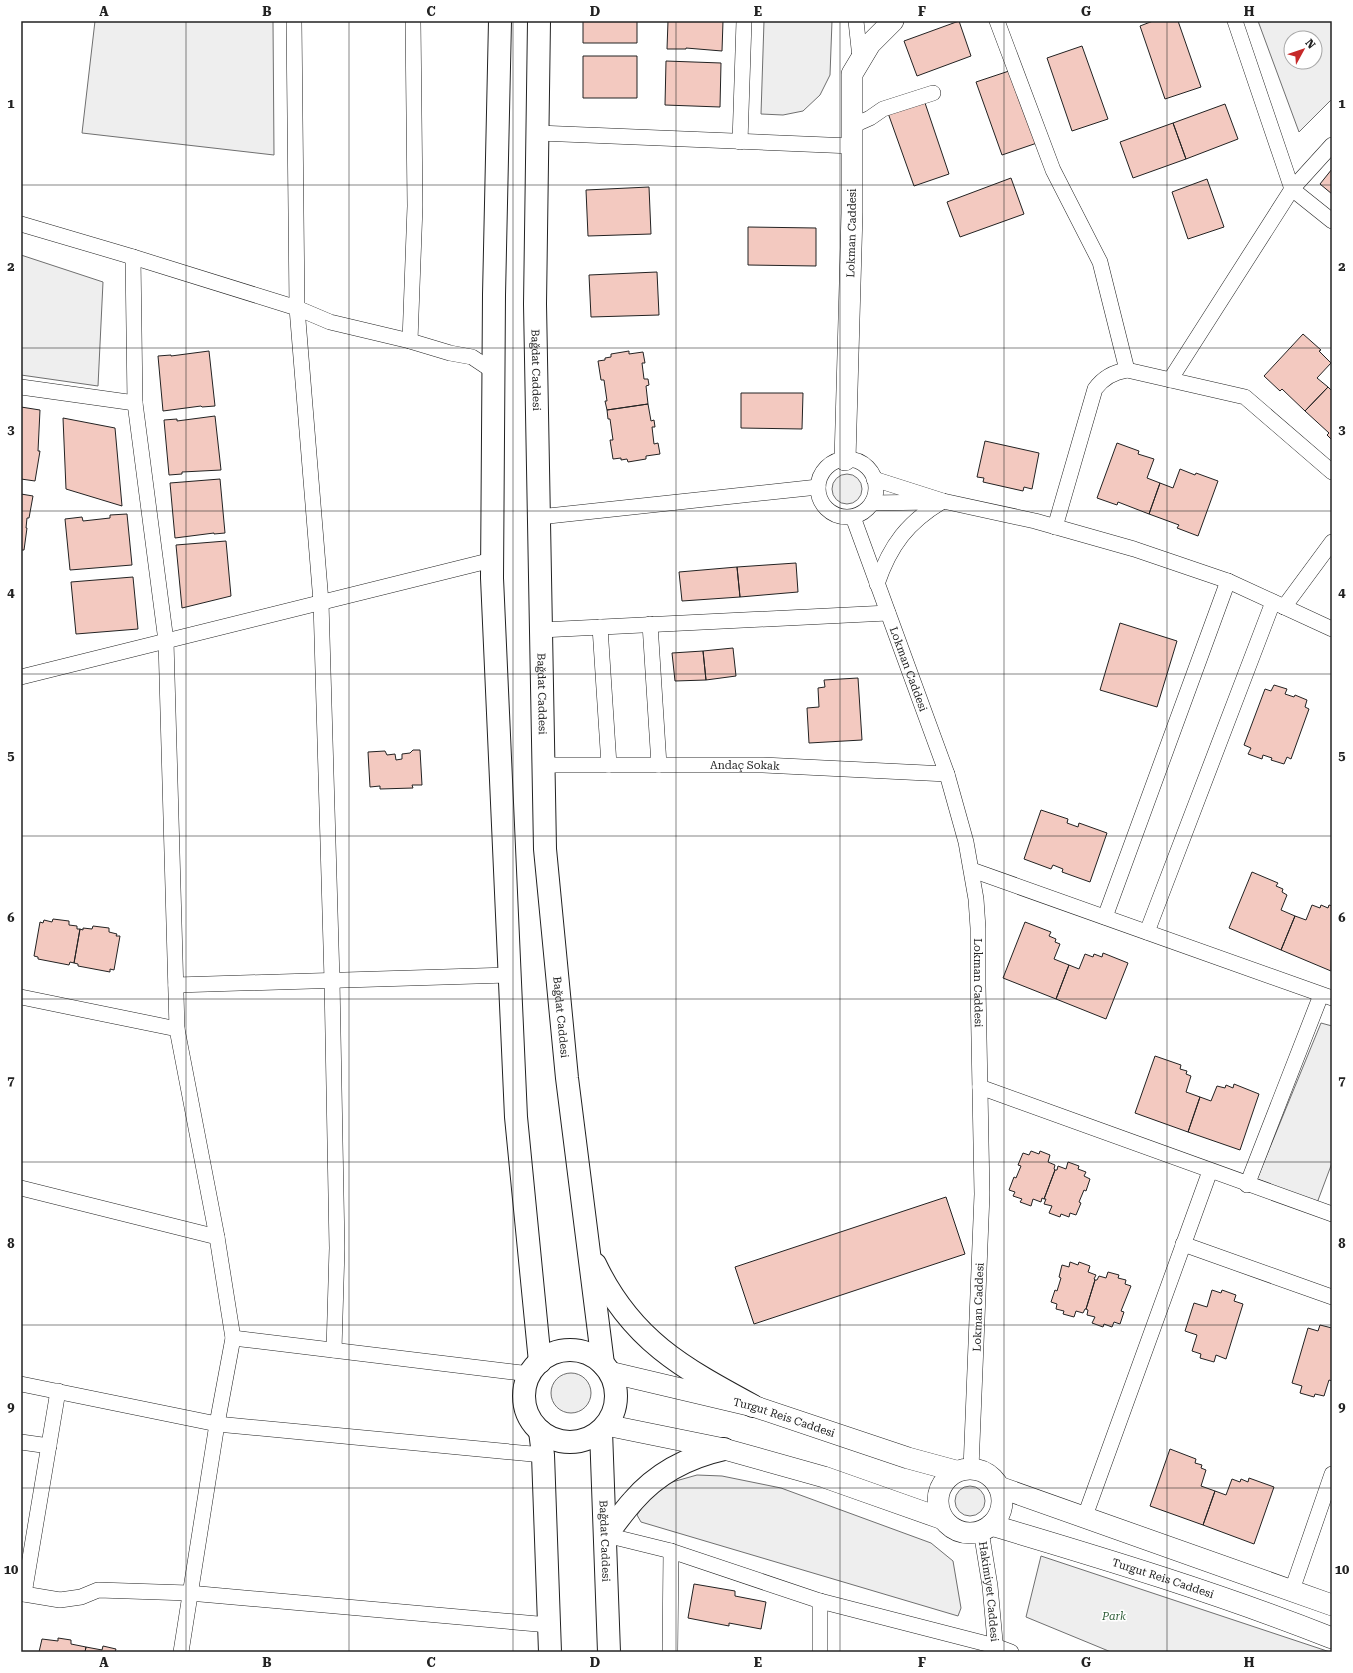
<svg xmlns="http://www.w3.org/2000/svg" width="1353" height="1673" viewBox="0 0 1353 1673" font-family="'Roboto Serif',serif">
  <style>
    .green { fill: #eee; stroke: #6f6f6f; fill-rule: evenodd }
    .building { fill: #f3c9c0; stroke: #222 }
    .lines { fill: none; stroke-linecap: round; stroke-linejoin: round }
    .street-casing { stroke: #222; stroke-width: 16 }
    .secondary-casing { stroke: #222; stroke-width: 22 }
    .primary-casing { stroke: #222; stroke-width: 24 }
    .street { stroke: #fff; stroke-width: 15 }
    .secondary { stroke: #fff; stroke-width: 21 }
    .primary { stroke: #fff; stroke-width: 22 }
    .grid { fill: none; stroke: #222; stroke-width: 1; stroke-opacity: 0.55 }
    .labels { text-anchor: middle; stroke-width: 3; stroke-linejoin: round; paint-order: stroke }
    .street-label { font-size: 11px; fill: #222; stroke: #fff }
    .park-label { font-size: 11px; font-style: italic; fill: #2f5e38; stroke: #fff }
    .neatline { fill: none; stroke: #222; stroke-width: 1.5 }
    .grid-label { font-size: 13px; text-anchor: middle; font-weight: bold; fill: #222 }
  </style>
  <rect width="100%" height="100%" fill="#fff"/>
  <path class="green" d="M95 21H273L274 155 82 133Z
    M764 21H832L830 75 820 95 803 111 783 115 761 114Z
    M1258 21H1332V99L1299 132ZM1291 38H1315V62H1291Z
    M21 255 103 282 98 386 21 375Z
    M832 489a15 15 0 1 1 30 0a15 15 0 1 1-30 0Z
    M1321 1023 1332 1026V1163L1317 1203 1257 1179Z
    M551 1393a20 20 0 1 1 40 0a20 20 0 1 1-40 0Z
    M697 1475 722 1476 781 1488 931 1543 953 1561 961 1608 958 1616 641 1522 637 1515 651 1495 665 1484Z
    M955 1501a15 15 0 1 1 30 0a15 15 0 1 1-30 0Z
    M1041 1556 1330 1652H1111L1026 1617Z"/>
  <path class="building" d="M583 21H637V43H583Z
    M668 21H723L722 51 686 48V49H667Z
    M959 21 971 56 917 76 904 41Z
    M1153 21H1178L1201 87 1165 99 1140 26Z
    M1082 46 1108 119 1072 131 1047 58Z
    M583 56H637V98H583Z
    M666 61 721 63 720 107 665 105Z
    M1012 70 1037 143 1002 155 976 82Z
    M924 100 949 174 914 186 888 113Z
    M1225 104 1238 139 1186 159 1173 123Z
    M1173 123 1186 159 1133 178 1120 142Z
    M1332 169V194L1320 184Z
    M1011 178 1024 214 960 237 947 202Z
    M1207 179 1224 227 1188 239 1172 192Z
    M649 187 651 234 588 236 586 190Z
    M748 227 816 228V266L748 265Z
    M657 272 659 315 591 317 589 275Z
    M1303 334 1321 350 1319 351 1331 363 1317 378 1328 387 1305 411 1282 389 1280 391 1264 376Z
    M209 351 215 406 202 407 201 406 163 411 158 356 171 355V356Z
    M629 351V354L643 352 645 363H642L644 379H648L649 385 646 386 648 404 607 410 605 401H607L604 380H601L598 361 605 360V358L611 357V354Z
    M1328 387 1332 391V440L1327 435 1329 433 1305 411Z
    M741 393H803L802 429 741 428Z
    M648 404 651 421 654 420 655 427H652L654 444 658 443 660 454 646 456V459L628 462 627 459 621 460V458L613 459 610 440H613L610 419H608L607 410Z
    M21 407 40 410 38 451H40L35 481 21 479Z
    M215 416 221 470 182 472V474L169 475 164 420 177 419V421Z
    M63 418 115 428 122 506 66 489Z
    M985 441 1039 453 1032 489 1024 487 1023 491 983 482 984 478 977 477Z
    M1117 443 1139 451 1138 454 1154 459 1147 478 1160 483 1149 514 1118 502 1117 505 1097 498Z
    M1180 469 1195 475 1196 473 1218 481 1198 536 1177 528 1179 525 1149 514 1160 483 1173 488Z
    M220 479 225 533 214 534V533L175 538 170 483Z
    M21 494 33 496 29 518H27L26 528H27L24 550H21Z
    M127 514 132 565 70 570 65 519 82 517 83 521 110 518V515Z
    M226 541 231 596 182 608 176 545Z
    M796 563 798 592 740 597 737 567Z
    M737 567 740 597 682 601 679 572Z
    M133 577 138 629 76 634 71 582Z
    M1120 623 1177 641 1157 707 1100 690Z
    M733 648 736 676 706 680 703 651Z
    M703 651 706 680 675 681 672 653Z
    M858 678 862 740 809 743 807 708 819 707 818 688 825 687 824 680Z
    M1274 685 1287 689 1285 694 1294 697 1295 695 1307 700 1305 707 1309 709 1291 759 1287 757 1284 764 1271 760 1272 758 1263 755 1262 759 1248 754 1251 748 1244 745 1265 689 1271 691Z
    M413 750H420L422 785H412L413 788 380 789V786L370 787 368 752 385 751 387 755 395 754 396 760 402 759V754L410 753Z
    M1041 810 1068 819 1067 823 1078 827 1079 823 1107 833 1090 882 1062 872 1063 869 1053 865 1051 869 1024 859Z
    M1252 872 1278 883 1276 886 1283 889 1282 892 1287 895 1281 910 1295 916 1281 950 1229 928Z
    M1312 905 1320 908 1321 905 1328 908 1329 905 1332 906 1331 971 1281 950 1295 916 1306 920Z
    M53 919 69 921V925L77 926V929H80L74 963 70 962 69 965 38 959V957L34 956 40 922 43 923 44 920 52 922Z
    M1025 922 1051 932 1049 936 1056 939 1055 942 1060 944 1054 959 1069 965 1056 999 1003 978Z
    M93 926 109 928V932L117 934 116 936H120L114 970 110 969V972L78 966V964L74 963 80 929 83 930V928L92 929Z
    M1103 953 1128 963 1106 1019 1056 999 1069 965 1079 969 1085 954 1093 957 1094 954 1102 957Z
    M1155 1056 1181 1065 1180 1069 1187 1071 1186 1074 1191 1076 1186 1092 1200 1097 1188 1132 1135 1113Z
    M1234 1084 1259 1094 1240 1150 1188 1132 1200 1097 1211 1101 1217 1086 1225 1088 1226 1085 1233 1088Z
    M1031 1151 1039 1154 1040 1151 1050 1155 1048 1162 1055 1165 1054 1169 1055 1170 1044 1199 1042 1198 1041 1202 1033 1199 1031 1206 1020 1202 1022 1199 1013 1196 1015 1192 1009 1190 1014 1177 1016 1178 1021 1166 1018 1165 1023 1153 1029 1155Z
    M1068 1162 1079 1166 1078 1169 1086 1172 1084 1176 1090 1179 1086 1191 1084 1190 1079 1202 1081 1203 1076 1215 1070 1213 1069 1217 1061 1214 1060 1217 1049 1213 1052 1206 1044 1204 1046 1199H1044L1055 1170H1057L1058 1166 1066 1169Z
    M946 1197 965 1254 754 1324 735 1267Z
    M1070 1262 1078 1265 1079 1262 1090 1266 1088 1272 1096 1275 1094 1279 1095 1280 1086 1309H1085L1083 1313 1076 1311 1074 1317 1063 1314 1064 1311 1056 1309 1057 1304 1051 1302 1055 1290 1057 1291 1061 1278 1059 1277 1062 1265 1069 1267Z
    M1108 1272 1119 1275 1118 1278 1126 1280 1125 1284 1131 1286 1121 1311 1124 1312 1120 1324 1114 1322 1112 1327 1104 1324 1103 1327 1092 1323 1095 1317 1087 1315 1088 1310 1086 1309 1095 1280H1097L1099 1276 1106 1278Z
    M1212 1290 1221 1293 1222 1290 1236 1295 1234 1301 1243 1304 1226 1359 1216 1355 1214 1362 1200 1358 1201 1354 1192 1351 1197 1335 1185 1331 1194 1303 1207 1307Z
    M1320 1325 1332 1328V1381L1329 1380 1324 1396 1315 1394 1314 1397 1300 1393 1302 1386 1292 1383 1308 1328 1318 1331Z
    M1170 1449 1196 1459 1195 1463 1202 1465 1201 1468 1206 1470 1201 1486 1215 1491 1203 1525 1150 1506Z
    M1249 1478 1274 1487 1254 1544 1203 1525 1215 1491 1226 1495 1232 1479 1240 1482 1241 1479 1248 1482Z
    M694 1584 735 1591V1596L766 1602 761 1629 729 1623V1626L688 1618Z
    M58 1638 71 1640V1644L86 1647 85 1652H39L42 1639 58 1641Z
    M103 1646 116 1649 115 1652H85L86 1647 102 1650Z"/>
  <g class="lines">
    <g class="street-casing">
      <g id="street">
        <path d="M294 21 297 308 330 322 410 341 450 353 472 357 493 371"/>
        <path d="M856 21 860 58"/>
        <path d="M997 21 1053 170 1100 262 1127 370"/>
        <path d="M1235 21 1292 189 1332 221"/>
        <path d="M852 126 870 118 883 109 933 93"/>
        <path d="M538 133 852 146"/>
        <path d="M740 142 744 21"/>
        <path d="M21 224 133 257 297 308 321 602 332 980 337 1248 334 1350"/>
        <path d="M133 257 135 403 166 641 177 1029 217 1237 233 1338 217 1424 181 1652"/>
        <path d="M410 341 415 206 413 21"/>
        <path d="M1170 380 1292 189 1332 145"/>
        <path d="M21 387 135 403"/>
        <circle cx="847" cy="488" r="29"/>
        <path d="M874 479 943 501 1035 521 1134 549 1228 581 1332 629"/>
        <path d="M872 503 932 502"/>
        <path d="M539 517 818 487"/>
        <path id="s1" d="M853 517 947 774 966 842 976 899 978 928V986L982 1194 971 1469"/>
        <path d="M1055 527 1095 389C1103 378 1113 372 1127 370L1245 397 1332 472"/>
        <path d="M877 584C890 545 908 522 943 501"/>
        <path d="M1284 607 1332 542"/>
        <path d="M650 624 659 765"/>
        <path d="M600 627 609 765"/>
        <path d="M541 630 888 613"/>
        <path d="M21 677 492 560"/>
        <path id="s2" d="M543 765H763L947 774"/>
        <path d="M972 870 1332 998"/>
        <path d="M1105 917 1228 581"/>
        <path d="M1147 932 1273 602"/>
        <path d="M176 985 509 975"/>
        <path d="M21 997 177 1029"/>
        <path d="M980 1087 1332 1214"/>
        <path d="M1247 1185 1321 995"/>
        <path d="M21 1188 217 1237"/>
        <path d="M1183 1244 1332 1297"/>
        <path d="M233 1338 530 1374"/>
        <path d="M21 1384 217 1424 543 1455"/>
        <path d="M21 1442 49 1446"/>
        <path d="M1085 1516 1210 1171"/>
        <path id="s3" d="M981 1531 990 1586 996 1652"/>
        <path d="M606 1535 671 1551 820 1601 995 1646 1011 1652"/>
        <path d="M1292 1590 1332 1474"/>
        <path d="M21 1593 24 1594 58 1391"/>
        <path d="M24 1594 60 1600 81 1597 98 1590 189 1593 549 1625"/>
        <path d="M670 1652 671 1551"/>
        <path d="M820 1652V1601"/>
      </g>
    </g>
    <g class="secondary-casing">
      <g id="secondary">
        <path id="s4" d="M845 460 852 213V74L870 44 893 21"/>
        <path id="s5" d="M609 1372 753 1406 908 1458 956 1471"/>
        <path d="M606 1425 724 1449 824 1477 943 1519"/>
        <circle cx="970" cy="1501" r="32"/>
        <path d="M999 1487 1332 1605"/>
        <path id="s6" d="M991 1525C1106 1559 1221 1594 1332 1638"/>
      </g>
    </g>
    <g class="primary-casing">
      <g id="primary">
        <path d="M500 21 494 295 492 578 516 1117 540 1362"/>
        <path id="s7" d="M539 21 535 304 545 849 567 1078 603 1364"/>
        <path d="M595 1264C631 1340 683 1368 753 1406"/>
        <circle cx="570" cy="1396" r="46"/>
        <path d="M540 1431 543 1455 550 1652"/>
        <path id="s8" d="M601 1431 609 1652"/>
        <path d="M606 1535C615 1524 623 1512 633 1501 657 1473 688 1457 724 1449"/>
      </g>
    </g>
    <use href="#street" class="street"/>
    <use href="#secondary" class="secondary"/>
    <use href="#primary" class="primary"/>
  </g>
  <path class="grid" d="M186 21V1652M349 21V1652M513 21V1652M676 21V1652M840 21V1652M1004 21V1652M1167 21V1652M21 185H1332M21 348H1332M21 511H1332M21 674H1332M21 836H1332M21 999H1332M21 1162H1332M21 1325H1332M21 1488H1332"/>
  <g class="labels">
    <g class="street-label">
      <text dy="4" stroke="none"><textPath href="#s4" startOffset="227">Lokman Caddesi</textPath></text>
      <text dy="4" stroke="none"><textPath href="#s7" startOffset="349">Bağdat Caddesi</textPath></text>
      <text dy="4" stroke="none"><textPath href="#s1" startOffset="162">Lokman Caddesi</textPath></text>
      <text dy="4" stroke="none"><textPath href="#s7" startOffset="673">Bağdat Caddesi</textPath></text>
      <text dy="4" stroke="none"><textPath href="#s2" startOffset="202">Andaç Sokak</textPath></text>
      <text dy="4" stroke="none"><textPath href="#s1" startOffset="486">Lokman Caddesi</textPath></text>
      <text dy="4" stroke="none"><textPath href="#s7" startOffset="997">Bağdat Caddesi</textPath></text>
      <text transform="translate(978 1307) rotate(-88)" y="4">Lokman Caddesi</text>
      <text dy="4" stroke="none"><textPath href="#s5" startOffset="181">Turgut Reis Caddesi</textPath></text>
      <text dy="4" stroke="none"><textPath href="#s8" startOffset="110">Bağdat Caddesi</textPath></text>
      <text dy="4" stroke="none"><textPath href="#s6" startOffset="180">Turgut Reis Caddesi</textPath></text>
      <text dy="4" stroke="none"><textPath href="#s3" startOffset="61">Hakimiyet Caddesi</textPath></text>
    </g>
    <g class="park-label">
      <text x="1114" y="1620">Park</text>
    </g>
  </g>
  <rect width="1353" height="1673" fill="none" stroke="#ffffff" stroke-width="44"/>
  <g transform="translate(1303 50) rotate(50)"><circle r="19" fill="#ffffff" stroke="#a7a7a7"/>
  <path d="M0-3L7 15L0 10L-7 15Z" fill="#c62828"/>
  <text y="-6" font-size="11" font-weight="bold" text-anchor="middle" fill="#222222">N</text>
  </g>
  <rect x="22" y="22" width="1309" height="1629" class="neatline"/>
  <g class="grid-label">
    <text x="104" y="16">A</text>
    <text x="267" y="16">B</text>
    <text x="431" y="16">C</text>
    <text x="595" y="16">D</text>
    <text x="758" y="16">E</text>
    <text x="922" y="16">F</text>
    <text x="1086" y="16">G</text>
    <text x="1249" y="16">H</text>
    <text x="11" y="108">1</text>
    <text x="1342" y="108">1</text>
    <text x="11" y="271">2</text>
    <text x="1342" y="271">2</text>
    <text x="11" y="434">3</text>
    <text x="1342" y="434">3</text>
    <text x="11" y="597">4</text>
    <text x="1342" y="597">4</text>
    <text x="11" y="760">5</text>
    <text x="1342" y="760">5</text>
    <text x="11" y="922">6</text>
    <text x="1342" y="922">6</text>
    <text x="11" y="1085">7</text>
    <text x="1342" y="1085">7</text>
    <text x="11" y="1248">8</text>
    <text x="1342" y="1248">8</text>
    <text x="11" y="1411">9</text>
    <text x="1342" y="1411">9</text>
    <text x="11" y="1574">10</text>
    <text x="1342" y="1574">10</text>
    <text x="104" y="1667">A</text>
    <text x="267" y="1667">B</text>
    <text x="431" y="1667">C</text>
    <text x="595" y="1667">D</text>
    <text x="758" y="1667">E</text>
    <text x="922" y="1667">F</text>
    <text x="1086" y="1667">G</text>
    <text x="1249" y="1667">H</text>
  </g>
</svg>
